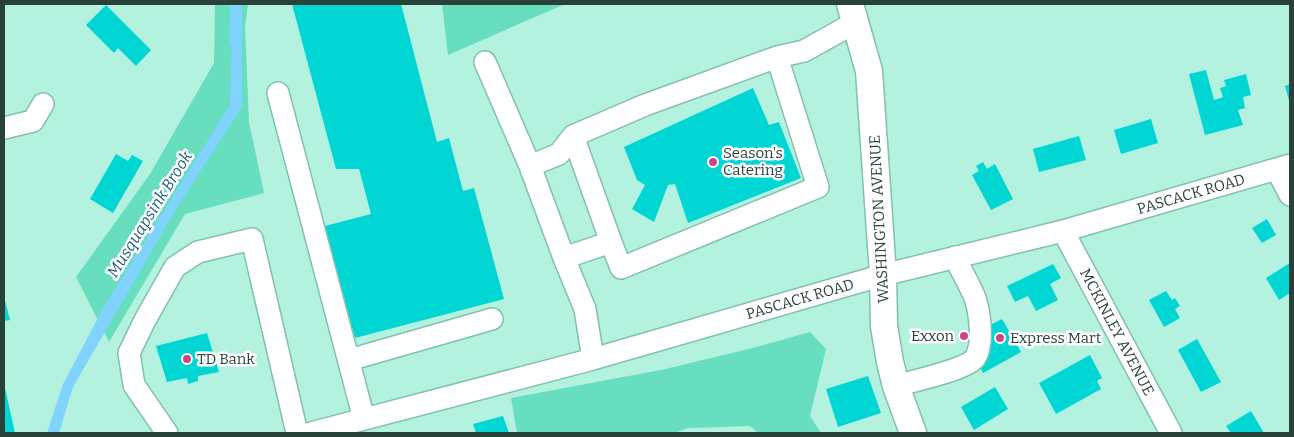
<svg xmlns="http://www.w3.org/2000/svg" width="1294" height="437" viewBox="0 0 1294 437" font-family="Bitter,serif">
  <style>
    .green { fill: #67dfbf }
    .water { fill: #80d2ff }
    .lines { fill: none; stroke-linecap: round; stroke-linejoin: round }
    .stream { stroke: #80d2ff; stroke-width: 5.5 }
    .building { fill: #01d6d4 }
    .minor-casing { stroke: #82c0ad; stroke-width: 24 }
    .major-casing { stroke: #82c0ad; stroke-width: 29 }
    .minor { stroke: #fff; stroke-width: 21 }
    .major { stroke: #fff; stroke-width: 26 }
    .poi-dot { fill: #cb4688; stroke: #fff; stroke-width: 2 }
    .labels { text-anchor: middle; stroke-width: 5; stroke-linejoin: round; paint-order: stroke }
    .poi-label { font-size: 15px; fill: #28423a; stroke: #fff; text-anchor: start }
    .street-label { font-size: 15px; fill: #28423a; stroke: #fff }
    .water-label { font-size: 16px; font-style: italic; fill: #1f5e7c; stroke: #fff }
  </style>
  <rect width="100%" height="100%" fill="#b2f2de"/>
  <path class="green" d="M215 4H248L245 27 249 122 264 193 185 214 109 342 76 277 150 174 214 63Z
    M442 4H565L448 55Z
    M810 332 826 349 810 416 821 433H758L750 426 688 428 674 433H517L511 398 661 370 757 347Z"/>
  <path class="water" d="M233 4H242V107L179 204 73 387 59 433H47L63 384 105 305 230 105Z"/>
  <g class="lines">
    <path class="stream" d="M232 44 233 4"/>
  </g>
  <path class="building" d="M292 4H401L437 142 449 138 463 191 474 188 504 299 355 338 325 226 371 214 359 169H336Z
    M106 5 151 50 136 66 118 48 114 53 86 25Z
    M1206 70 1214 100 1223 97 1220 88 1226 86 1224 80 1246 74 1251 95 1243 97 1245 108 1238 110 1243 125 1205 135 1189 74Z
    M1290 84V104L1285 86Z
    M753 88 769 125 779 122 801 178 688 223 675 184 668 185 654 222 632 209 645 185 637 180 624 147Z
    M1151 119 1158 143 1121 154 1114 130Z
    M1079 136 1086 160 1039 172 1033 149Z
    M116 154 128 161 132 155 143 161 113 213 90 199Z
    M983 162 987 169 995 164 1013 199 991 210 972 175 979 171 976 166Z
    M1267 219 1276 235 1262 243 1252 228Z
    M1290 263V293L1279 300 1266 278Z
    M1053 264 1061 278 1050 284 1058 300 1036 311 1028 296 1015 302 1007 286Z
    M1166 291 1172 300 1175 298 1180 306 1175 309 1180 318 1164 327 1149 300Z
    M4 297 10 320 4 321Z
    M1002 319 1021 352 983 373 979 365 992 324Z
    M207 333 219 372 198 376V381L188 384 187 378 167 382 156 346Z
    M1197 339 1221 382 1201 392 1178 350Z
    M1090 355 1102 378 1097 381 1101 389 1056 414 1039 383Z
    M868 376 881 413 838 427 826 389Z
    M995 387 1008 409 974 430 961 407Z
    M4 388H5L15 433H4Z
    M1251 411 1264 433H1231L1226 426Z
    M503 416 509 433H476L473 424Z"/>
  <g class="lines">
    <g class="minor-casing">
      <path id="minor" d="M485 62 530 166 559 154 573 136
        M278 93 364 419
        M4 128 33 121 43 104
        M530 166 564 258
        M1277 170 1290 195
        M1063 231 1171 433
        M611 242 621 268 818 187 777 57
        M593 359 585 309 564 258 611 242 573 136 645 105 777 57 804 51 856 22
        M349 360 492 319
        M896 386C912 381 966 370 975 358 984 345 980 313 975 298 970 285 961 271 955 257
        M167 433 134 385 129 353 145 320 175 267 198 252 252 239 297 433
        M311 433 593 359 883 275 1063 231 1290 165"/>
    </g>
    <g class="major-casing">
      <path id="major" d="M850 4 869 71 883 275 884 326 890 362 896 386 913 433"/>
    </g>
    <use href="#minor" class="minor"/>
    <use href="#major" class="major"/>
  </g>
  <g class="poi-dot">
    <circle cx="713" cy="162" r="5"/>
    <circle cx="964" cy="336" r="5"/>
    <circle cx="1000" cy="338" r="5"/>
    <circle cx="187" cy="359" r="5"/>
  </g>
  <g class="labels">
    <g class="poi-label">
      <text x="723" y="158">Season's<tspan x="723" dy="17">Catering</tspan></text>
      <text x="954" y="341" text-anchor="end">Exxon</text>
      <text x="1010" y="343">Express Mart</text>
      <text x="197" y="364">TD Bank</text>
    </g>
    <g class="street-label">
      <text transform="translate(1191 194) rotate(-16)" y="5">PASCACK ROAD</text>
      <text transform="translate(879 219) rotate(-93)" y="5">WASHINGTON AVENUE</text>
      <text transform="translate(800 299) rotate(-16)" y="5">PASCACK ROAD</text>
      <text transform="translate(1117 332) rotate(62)" y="5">MCKINLEY AVENUE</text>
    </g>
    <g class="water-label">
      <text transform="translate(149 214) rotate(-58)" y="6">Musquapsink Brook</text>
    </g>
  </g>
  <rect width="1294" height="437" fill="none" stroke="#28423a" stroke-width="10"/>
</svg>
